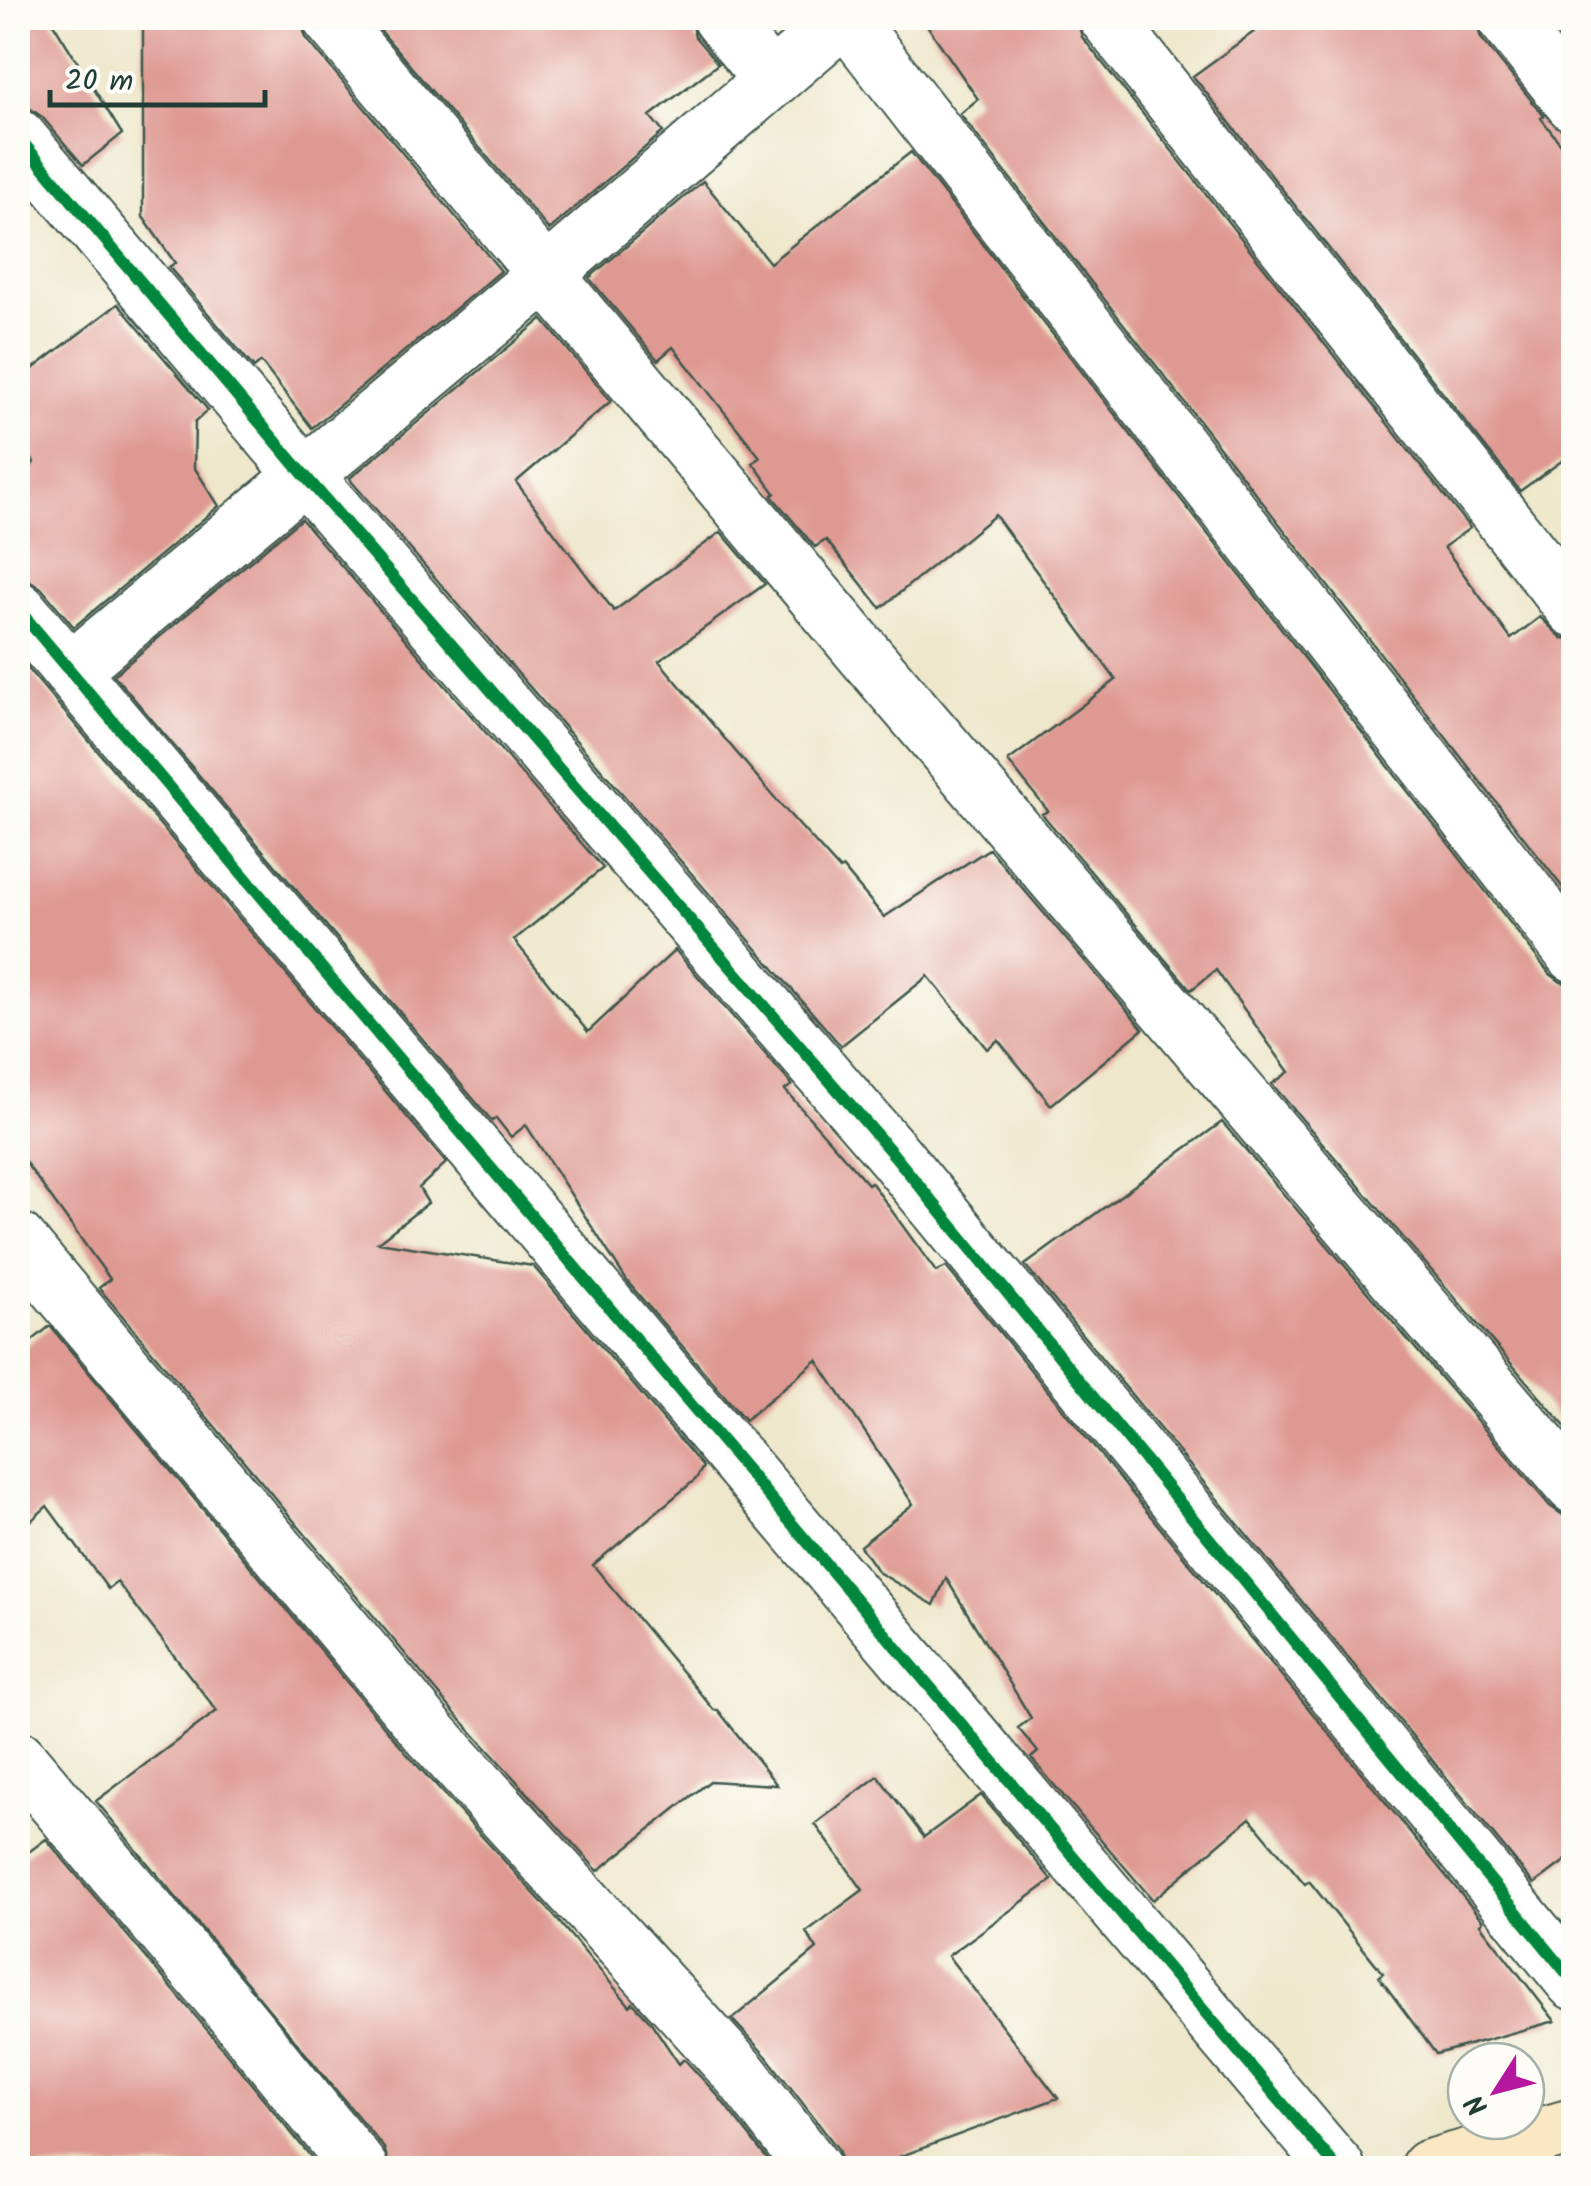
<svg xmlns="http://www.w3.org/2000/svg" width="1591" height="2186" viewBox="0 0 1591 2186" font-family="Kalam,sans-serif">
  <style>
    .building { fill: #de9992 }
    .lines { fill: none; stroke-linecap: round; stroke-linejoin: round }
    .street-casing { stroke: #3e564b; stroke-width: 59 }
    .secondary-casing { stroke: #3e564b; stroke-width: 59 }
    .street { stroke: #fff; stroke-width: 55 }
    .secondary { stroke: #fae7c3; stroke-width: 55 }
    .cycleway-casing { stroke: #fdfcf7; stroke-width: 19 }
    .cycleway { stroke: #00873e; stroke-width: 12 }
  </style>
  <rect width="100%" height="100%" fill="#fdfcf7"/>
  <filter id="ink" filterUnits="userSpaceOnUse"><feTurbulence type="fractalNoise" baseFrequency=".01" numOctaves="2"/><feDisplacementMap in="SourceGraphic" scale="20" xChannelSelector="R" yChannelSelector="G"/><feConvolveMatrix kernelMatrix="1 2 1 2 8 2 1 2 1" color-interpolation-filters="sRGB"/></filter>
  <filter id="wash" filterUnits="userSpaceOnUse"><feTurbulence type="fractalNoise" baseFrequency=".0048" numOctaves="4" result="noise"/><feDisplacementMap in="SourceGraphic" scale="40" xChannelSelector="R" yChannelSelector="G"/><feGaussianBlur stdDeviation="2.25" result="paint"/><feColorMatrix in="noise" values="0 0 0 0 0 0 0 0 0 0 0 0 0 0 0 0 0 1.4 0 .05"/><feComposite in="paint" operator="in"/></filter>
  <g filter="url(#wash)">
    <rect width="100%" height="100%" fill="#eee7cb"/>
    <g id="blocks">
      <path class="building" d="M18 18H50L122 134 83 165 42 117 29 108 18 107Z
        M143 18H300L306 38 501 271 312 428 261 362 254 368 169 267 175 263 143 217Z
        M370 18H690L695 37 718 64 650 116 663 132 549 230Z
        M922 18H1077L1082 37 1470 528 1444 547 1511 639 1540 617 1562 638 1574 639V902L960 114 978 99Z
        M1273 18H1475L1481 38 1544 116 1541 118 1574 162V452L1520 491 1193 76Z
        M911 152 1549 973 1561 982 1574 984V1437L1272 1084 1289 1072 1216 970 1191 990 1042 814 1048 811 1008 761 1116 680 995 515 881 608 826 540 815 547 772 496 775 493 753 463 760 457 673 347 658 360 589 278 703 181 770 263Z
        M18 185 33 203 18 216Z
        M118 304 208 410 195 422 194 467 219 506 74 627 41 588 29 580 18 579V489L34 462 18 440V389L34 368Z
        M542 319 611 401 516 482 614 611 721 532 765 584 659 661 781 805 840 870 843 868 884 917 989 849 1143 1029 1051 1105 998 1040 987 1049 928 976 841 1046 352 482 350 478Z
        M301 519 603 868 514 940 588 1032 675 950 792 1085 785 1090 868 1184 871 1182 936 1272 946 1267 1483 1921 1480 1924 1555 2021 1436 2054 1379 1977 1383 1973 1309 1881 1305 1884 1250 1818 1153 1900 1031 1758 1038 1752 1018 1728 1031 1718 946 1578 934 1605 878 1572 860 1546 913 1504 817 1360 745 1420 627 1281 526 1125 511 1137 496 1118 492 1121 114 675Z
        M18 657 446 1163 419 1188 428 1203 378 1242 533 1266 703 1467 696 1479 593 1565 714 1710H718L777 1785 710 1781 598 1871 453 1711 99 1288 110 1279 18 1152Z
        M1222 1122 1550 1506 1563 1515 1574 1516V1854L1534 1884 1025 1265Z
        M50 1326 406 1753 549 1910 630 2006 633 2003 650 2021 679 2064 684 2059 718 2096 774 2168H390L384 2148 96 1801 217 1711 117 1582 108 1589 47 1506 18 1533V1352Z
        M878 1776 924 1837 981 1795 1052 1880 948 1956 1058 2098 869 2168H844L838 2149 767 2057 732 2019 817 1949 806 1932 863 1890 815 1824Z
        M46 1839 214 2038 320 2168H18V1860Z"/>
    </g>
  </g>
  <g filter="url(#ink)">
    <use href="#blocks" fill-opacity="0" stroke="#3e564b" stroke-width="2.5"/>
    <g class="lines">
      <g class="street-casing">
        <path id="street" d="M330 18 870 661 1574 1486
          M720 18 771 80
          M846 18 1574 954
          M1107 18 1574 609
          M1505 18 1574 104
          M18 137 305 476 894 1155 1574 1982
          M18 609 1337 2168
          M70 671 545 275 844 18
          M18 1240 429 1732 742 2076 813 2168
          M18 1758 238 2018 360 2168"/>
      </g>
      <g class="secondary-casing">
        <path id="secondary" d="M1428 2168 1574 2126"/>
      </g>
      <use href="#street" class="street"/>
      <use href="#secondary" class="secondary"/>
      <g class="cycleway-casing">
        <path id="cycleway" d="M18 137 305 476 894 1155 1574 1982
          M18 609 1337 2168"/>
      </g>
      <use href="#cycleway" class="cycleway"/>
    </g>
  </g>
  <rect width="1591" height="2186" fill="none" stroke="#fdfcf7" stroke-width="60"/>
  <g transform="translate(1496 2091) rotate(234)"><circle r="48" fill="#fdfcf7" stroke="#a4b0a9" stroke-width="2.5"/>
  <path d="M0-8L18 38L0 25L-18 38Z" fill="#b5179e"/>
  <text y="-15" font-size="28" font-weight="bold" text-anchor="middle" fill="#1f3d34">N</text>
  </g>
  <path d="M50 90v15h215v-15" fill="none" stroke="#1f3d34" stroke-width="5"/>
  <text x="65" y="90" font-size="30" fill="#1f3d34" stroke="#fdfcf7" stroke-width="8" paint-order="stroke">20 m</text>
</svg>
